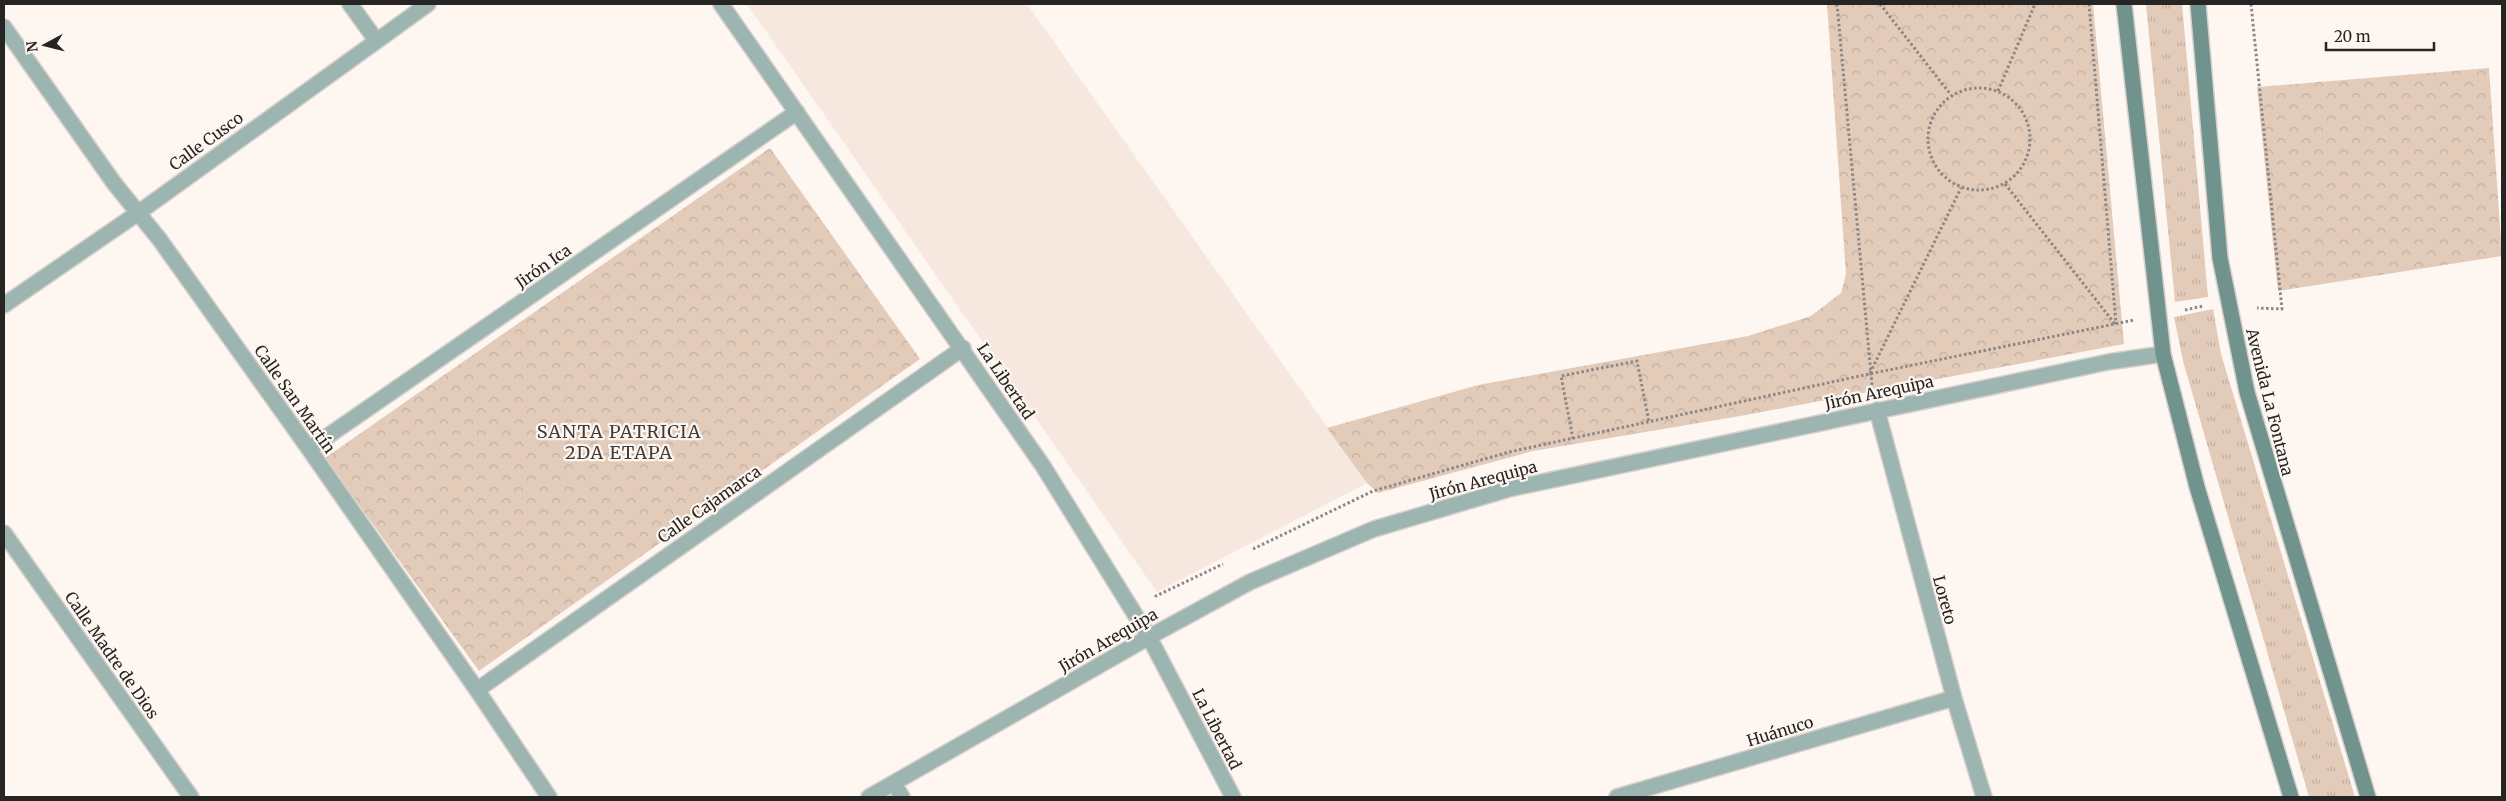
<svg xmlns="http://www.w3.org/2000/svg" width="2506" height="801" viewBox="0 0 2506 801" font-family="Merriweather,serif">
  <style>
    .built { fill: #f6e8de }
    .grass { fill: url(#grass-tufts) }
    .forest { fill: url(#forest-crowns) }
    .lines { fill: none; stroke-linecap: round; stroke-linejoin: round }
    .street-casing { stroke: #d7d0cc; stroke-width: 18 }
    .secondary-casing { stroke: #d7d0cc; stroke-width: 18 }
    .path { stroke: #8c8784; stroke-width: 3; stroke-dasharray: 2.5 2.5; stroke-linecap: butt }
    .street { stroke: #9db5b0; stroke-width: 15 }
    .secondary { stroke: #70948d; stroke-width: 15 }
    .labels { text-anchor: middle; stroke-width: 4.5; stroke-linejoin: round; paint-order: stroke }
    .street-label { font-size: 16px; fill: #272523; stroke: #fef6f1 }
    .neighbourhood-label { font-size: 18px; letter-spacing: 1px; fill: #433d39; stroke: #fef6f1 }
  </style>
  <defs>
    <pattern id="grass-tufts" width="24" height="20" patternUnits="userSpaceOnUse" patternTransform="scale(1.25)"><rect width="24" height="20" fill="#e3cbba"/><path d="M3 7l-1-3M5 7V3M7 7l1-3M15 17l-1-3M17 17v-4M19 17l1-3" fill="none" stroke="#c3aea0"/></pattern>
    <pattern id="forest-crowns" width="20" height="18" patternUnits="userSpaceOnUse" patternTransform="scale(1.25)"><rect width="20" height="18" fill="#e3cbba"/><path d="M2 6a3 3 0 1 1 6 0M12 15a3 3 0 1 1 6 0" fill="none" stroke="#c3aea0"/></pattern>
  </defs>
  <rect width="100%" height="100%" fill="#fef6f1"/>
  <path class="built" d="M747 4H1027L1367 483 1157 592Z"/>
  <path class="grass" d="M2146 4H2182L2208 297 2175 302Z
    M2213 309 2221 354 2355 797H2309L2183 361 2174 317Z"/>
  <path class="forest" d="M1827 4H2093L2124 344 1746 415 1533 451 1378 493 1367 483 1327 428 1478 385 1748 336 1811 316 1841 293 1846 274Z
    M2489 68 2502 256 2278 291 2257 87Z
    M770 148 920 359 479 671 325 458Z"/>
  <g class="lines">
    <g class="street-casing">
      <path id="street" d="M350 4 376 40
        M721 4 1043 466 1149 637 1233 797
        M4 27 114 183 160 240 309 449 477 690 549 797
        M4 305 138 213 428 4
        M1877 410 1954 698 1984 797
        M309 449 797 112
        M4 533 191 797
        M477 690 963 348
        M894 783 902 797
        M869 797 1149 637 1250 582 1374 529 1509 489 2108 362 2163 354
        M1617 797 1954 698"/>
    </g>
    <g class="secondary-casing">
      <path id="secondary" d="M2124 4 2163 354 2197 487 2291 797
        M2198 4 2220 258 2247 392 2368 797"/>
    </g>
    <path class="path" d="M1837 4 1872 385
      M1880 4 1951 95
      M2089 4 2116 324
      M2251 4 2282 309 2257 308
      M1928 139a51 51 0 1 1 102 0a51 51 0 1 1-102 0Z
      M1998 91 2035 4
      M2005 184 2115 324
      M2185 310 2203 306
      M1870 373 1961 188
      M1573 439 1561 376 1637 361 1649 422
      M1253 549 1373 491 1509 452 1869 374 2134 320
      M1155 595 1156 596 1223 564"/>
    <use href="#street" class="street"/>
    <use href="#secondary" class="secondary"/>
  </g>
  <g class="labels">
    <g class="street-label">
      <text transform="translate(206 141) rotate(-36)" y="6">Calle Cusco</text>
      <text transform="translate(543 266) rotate(-35)" y="6">Jirón Ica</text>
      <text transform="translate(1006 381) rotate(56)" y="6">La Libertad</text>
      <text transform="translate(1879 392) rotate(-12)" y="6">Jirón Arequipa</text>
      <text transform="translate(295 399) rotate(55)" y="6">Calle San Martín</text>
      <text transform="translate(2270 402) rotate(76)" y="6">Avenida La Fontana</text>
      <text transform="translate(1483 480) rotate(-15)" y="6">Jirón Arequipa</text>
      <text transform="translate(709 504) rotate(-35)" y="6">Calle Cajamarca</text>
      <text transform="translate(1945 600) rotate(75)" y="6">Loreto</text>
      <text transform="translate(1108 640) rotate(-30)" y="6">Jirón Arequipa</text>
      <text transform="translate(112 655) rotate(55)" y="6">Calle Madre de Dios</text>
      <text transform="translate(1217 729) rotate(63)" y="6">La Libertad</text>
      <text transform="translate(1780 731) rotate(-17)" y="6">Huánuco</text>
    </g>
    <g class="neighbourhood-label">
      <text x="619" y="438">SANTA PATRICIA<tspan x="619" dy="21">2DA ETAPA</tspan></text>
    </g>
  </g>
  <rect width="2506" height="801" fill="none" stroke="#272523" stroke-width="10"/>
  <g transform="translate(45 45) rotate(263)" stroke="#fef6f1" stroke-width="4" paint-order="stroke">
  <path d="M0-4L9 19L0 12L-9 19Z" fill="#272523"/>
  <text y="-8" font-size="14" font-weight="bold" text-anchor="middle" fill="#272523">N</text>
  </g>
  <path d="M2326 42v8h108v-8" fill="none" stroke="#272523" stroke-width="2.5"/>
  <text x="2334" y="42" font-size="15" fill="#272523" stroke="#fef6f1" stroke-width="4" paint-order="stroke">20 m</text>
</svg>
